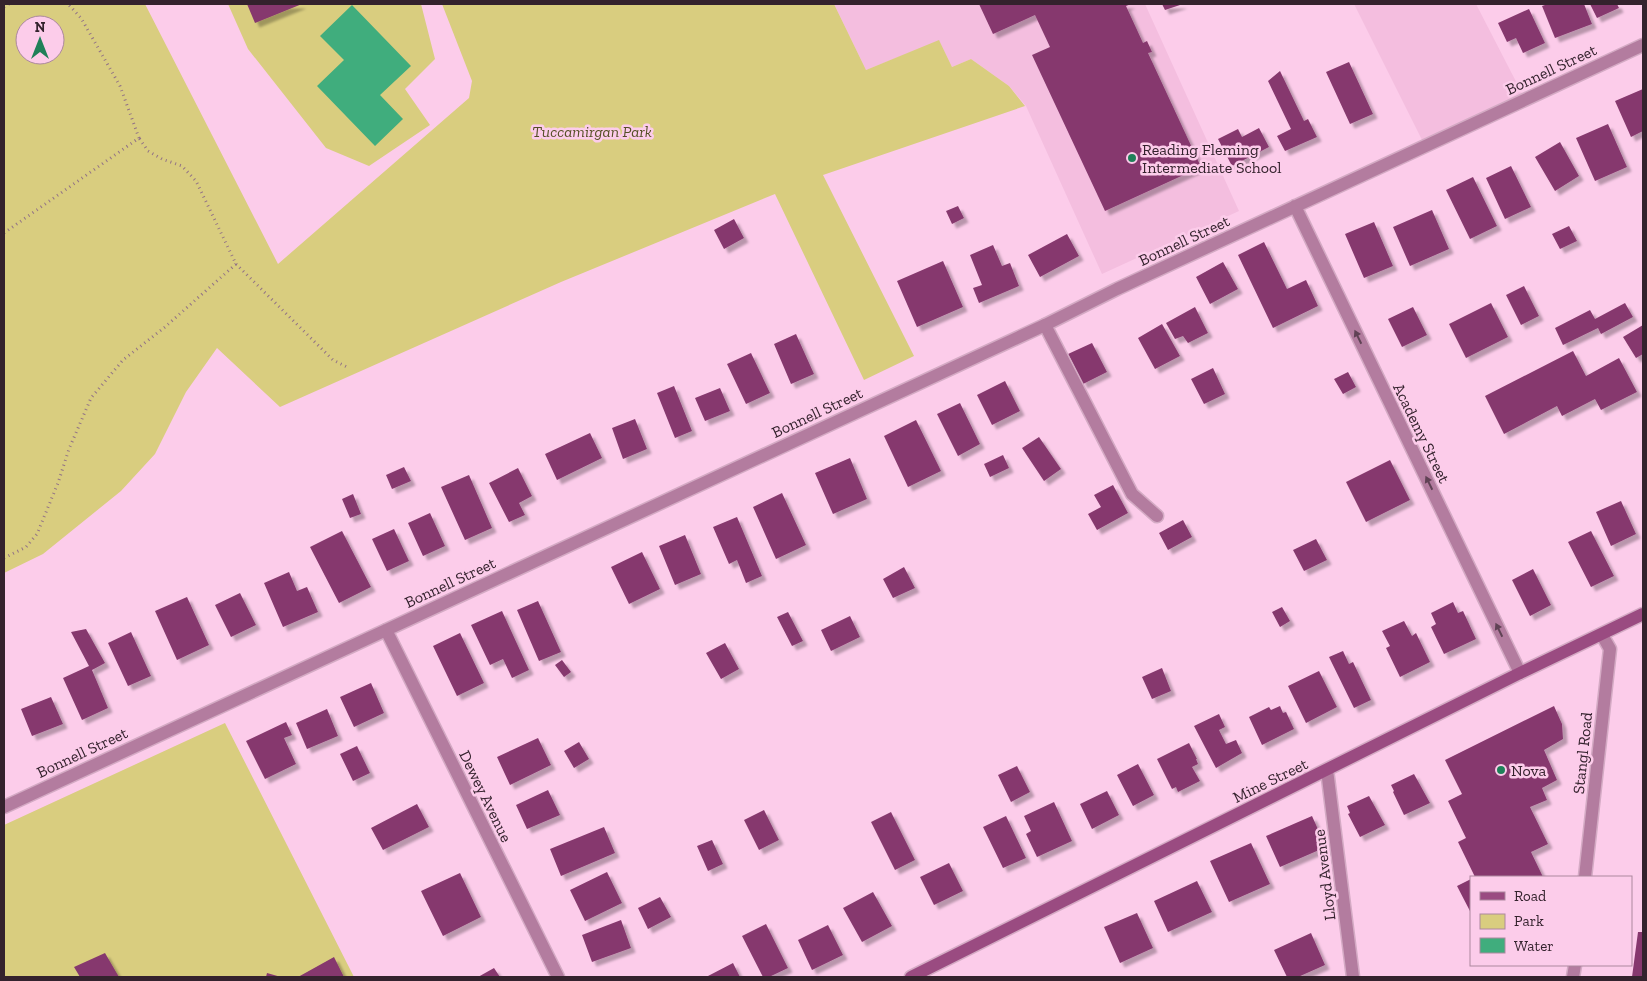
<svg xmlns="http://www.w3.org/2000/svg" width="1647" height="981" viewBox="0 0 1647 981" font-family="'Zilla Slab',serif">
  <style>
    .built { fill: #f4bedf }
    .green { fill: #d9cd7f; fill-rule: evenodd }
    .water { fill: #40ad7d }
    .building { fill: #86396e; filter: url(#shadow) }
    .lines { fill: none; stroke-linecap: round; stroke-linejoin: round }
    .lane-casing { stroke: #d4aac4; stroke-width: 15 }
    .street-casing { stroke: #d4aac4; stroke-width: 15 }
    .secondary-casing { stroke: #d4aac4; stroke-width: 15 }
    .path { stroke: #927286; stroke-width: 3; stroke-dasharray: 1 4; stroke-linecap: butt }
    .lane { stroke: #b37c9f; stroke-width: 12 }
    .street { stroke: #b37c9f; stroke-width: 12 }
    .secondary { stroke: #9a4b81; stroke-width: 12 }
    .oneway { fill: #604255 }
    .poi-dot { fill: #1f8059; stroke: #fcccea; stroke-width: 2 }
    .labels { text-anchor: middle; stroke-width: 5; stroke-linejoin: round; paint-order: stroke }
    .street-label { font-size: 16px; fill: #34222d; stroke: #fcccea }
    .park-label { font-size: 16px; font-style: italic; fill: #554f25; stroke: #fcccea }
    .poi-label { font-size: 16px; fill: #34222d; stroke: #fcccea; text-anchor: start }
  </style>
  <defs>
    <filter id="shadow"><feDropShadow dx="4.5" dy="4.5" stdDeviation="1" flood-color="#0004"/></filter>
  </defs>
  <rect width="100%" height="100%" fill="#fcccea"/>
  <path class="built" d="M834 4H1145L1239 211 1102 274 1026 106 1009 86 971 59 952 67 939 41 866 70Z
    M1354 4H1476L1525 99 1425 146Z"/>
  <path class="green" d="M4 4H145L278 264 469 98 472 81 442 4H834L866 70 939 40 952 67 971 59 1009 86 1025 106 823 175 914 356 864 380 775 194 561 282 280 407 217 348 186 392 155 454 121 491 43 554 4 573ZM25 25H55V55H25Z
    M228 4H421L435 59 405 89 430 125 369 166 326 148 248 49Z
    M225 723 354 977H4V825Z"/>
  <path class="water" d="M352 5 411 66 380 95 403 119 375 146 317 86 344 60 320 36Z"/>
  <path class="building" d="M247 4H302L255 23Z
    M979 4H1131L1126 6 1143 43 1147 41 1152 52 1148 53 1201 167 1105 211 1032 55 1050 47 1035 15 993 34Z
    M1162 4H1183L1165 10Z
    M1548 4H1584L1592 24 1555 38 1542 6Z
    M1590 4H1617L1619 8 1597 18Z
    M1529 9 1545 43 1523 53 1516 38 1507 42 1498 23Z
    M1349 62 1373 114 1350 124 1326 72Z
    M1280 71 1304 121 1308 119 1317 137 1285 151 1277 136 1291 129 1268 81Z
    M1643 89V131L1631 137 1615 101Z
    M1608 124 1627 167 1595 181 1576 138Z
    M1259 128 1269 147 1232 166 1218 139 1238 129 1242 137Z
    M1560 142 1579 176 1555 191 1535 157Z
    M1511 166 1531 207 1505 219 1486 178Z
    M1473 177 1497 226 1470 239 1446 190Z
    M958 206 964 218 952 224 946 211Z
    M1432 210 1449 249 1410 266 1393 227Z
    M734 219 744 238 724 249 714 230Z
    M1374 222 1393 266 1364 278 1345 234Z
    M1569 226 1577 241 1560 249 1552 234Z
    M1067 234 1079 256 1040 277 1028 255Z
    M1264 242 1287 289 1306 280 1318 306 1273 328 1238 255Z
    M993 245 1002 266 1010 263 1019 286 979 303 973 288 982 285 970 255Z
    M943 261 963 307 917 327 897 281Z
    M1223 262 1238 289 1210 304 1196 277Z
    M1524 286 1539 316 1521 325 1506 295Z
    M1491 303 1508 337 1466 358 1449 324Z
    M1625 303 1633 317 1601 334 1598 328 1563 345 1555 328 1590 310 1595 319Z
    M1195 307 1208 333 1188 343 1183 336 1175 339 1166 323Z
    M1413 307 1427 335 1402 347 1388 319Z
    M1162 324 1180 356 1155 369 1138 338Z
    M1643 325V354L1636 358 1623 337Z
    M796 334 814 374 791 384 774 344Z
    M1092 343 1107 372 1083 384 1068 354Z
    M1573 351 1586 376 1619 358 1637 392 1601 410 1595 399 1562 416 1557 406 1504 434 1485 396Z
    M751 353 770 393 746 404 727 364Z
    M1213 368 1225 394 1204 404 1191 379Z
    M1348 372 1356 387 1343 394 1334 379Z
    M1005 381 1020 411 992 425 977 395Z
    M674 386 692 431 675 438 657 393Z
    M720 388 730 411 705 421 695 398Z
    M960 403 980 444 958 456 937 414Z
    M635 419 647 449 623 459 612 428Z
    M916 420 941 471 908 487 884 436Z
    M590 433 602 458 557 480 545 454Z
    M1039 437 1061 469 1044 481 1022 448Z
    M1003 455 1009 468 990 477 984 464Z
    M850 458 867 499 833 514 815 473Z
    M1390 460 1410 500 1366 522 1346 482Z
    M404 467 411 481 392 489 386 475Z
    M518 468 532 496 519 503 525 515 509 522 489 483Z
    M469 475 492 528 465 540 441 487Z
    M1113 485 1128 513 1097 530 1088 514 1101 507 1094 495Z
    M782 493 806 545 776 559 753 507Z
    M353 494 361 514 350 518 342 499Z
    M1621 501 1636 534 1611 546 1596 512Z
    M430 513 445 546 423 556 408 523Z
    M737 517 762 576 746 583 737 560 729 564 713 527Z
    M1183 520 1192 537 1168 550 1159 533Z
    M394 529 409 561 387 571 372 539Z
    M342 531 371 587 339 603 310 547Z
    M1591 531 1614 576 1591 587 1568 542Z
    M685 535 701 574 675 585 659 546Z
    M1316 539 1327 560 1304 571 1293 550Z
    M642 552 660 589 629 604 611 567Z
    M904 567 915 588 893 598 883 579Z
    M1533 569 1551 605 1530 616 1512 580Z
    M289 572 297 591 307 587 318 612 283 627 264 583Z
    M240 593 256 625 231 637 215 605Z
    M187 597 209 645 177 660 155 611Z
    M538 601 561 652 539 661 517 610Z
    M1453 602 1458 613 1463 611 1476 639 1444 654 1431 627 1436 624 1431 613Z
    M1282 607 1290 621 1280 627 1272 612Z
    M502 611 529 670 512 678 503 659 490 665 471 625Z
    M788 612 803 641 792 646 777 617Z
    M850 616 860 637 831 651 821 630Z
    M1404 621 1412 636 1416 633 1430 662 1400 677 1386 648 1390 646 1382 631Z
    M86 629 105 663 92 670 108 708 82 720 63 678 89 666 71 632Z
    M131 632 151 676 128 686 108 643Z
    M460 633 484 683 457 696 433 646Z
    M725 643 739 669 721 679 706 653Z
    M1343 651 1349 664 1353 662 1371 700 1354 708 1329 657Z
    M562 660 571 672 564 677 555 665Z
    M1162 668 1171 691 1152 699 1142 677Z
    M1319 671 1337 707 1306 723 1288 686Z
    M371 683 384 713 354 727 340 697Z
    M51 697 63 724 32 736 21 709Z
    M1280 706 1283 713 1286 712 1294 729 1262 745 1249 717 1269 707 1271 710Z
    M1554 706 1562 724 1563 739 1544 750 1557 780 1542 788 1547 800 1530 807 1548 844 1531 852 1543 877H1475L1458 842 1466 838 1448 801 1462 794 1445 760Z
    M327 709 338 736 307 749 296 723Z
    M1219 714 1225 727 1219 730 1226 744 1236 740 1242 753 1216 768 1194 726Z
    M286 722 292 735 284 738 296 764 265 779 246 741Z
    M538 738 551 765 510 785 497 757Z
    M579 742 589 759 574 768 564 751Z
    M1189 743 1197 759H1196L1198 764 1192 767 1200 781 1178 792 1176 787 1172 789 1157 759Z
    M357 746 370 773 353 781 340 754Z
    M1138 764 1154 795 1133 806 1117 775Z
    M1017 766 1030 792 1011 802 998 775Z
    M1414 774 1430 803 1404 815 1393 792 1394 791 1391 785Z
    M548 790 560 815 527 829 516 805Z
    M1107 791 1119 815 1092 829 1080 804Z
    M1369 796 1385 825 1360 837 1348 814 1350 813 1347 806Z
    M1054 802 1072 841 1037 857 1026 834 1031 831 1024 816Z
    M417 804 429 827 383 850 371 828Z
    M764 810 779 840 759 850 744 820Z
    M891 812 915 860 895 870 871 822Z
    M1006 816 1026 858 1003 868 983 827Z
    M1312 816 1326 847 1280 867 1266 836Z
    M604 827 615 853 561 876 550 849Z
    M712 840 723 864 708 871 697 846Z
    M1251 843 1270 884 1229 902 1210 861Z
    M949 863 963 891 934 905 920 877Z
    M607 872 622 903 585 921 570 890Z
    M460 873 481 917 443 936 421 891Z
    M1471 879V913L1457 886Z
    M1197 881 1212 912 1168 932 1154 901Z
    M873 892 892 926 862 942 843 908Z
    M660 897 671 917 648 929 638 908Z
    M1137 913 1153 948 1120 963 1104 927Z
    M621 920 631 948 592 962 582 935Z
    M766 924 788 968 769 977H763L742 936Z
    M828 925 843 955 812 970 798 940Z
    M1638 932H1643V977H1632Z
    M1311 933 1325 965 1298 977H1287L1274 950Z
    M105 953 119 977H80L74 967Z
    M334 957 344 977H298Z
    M733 963 740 977H709L708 976Z
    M494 968 500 977H478Z
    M267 973 281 977H266Z"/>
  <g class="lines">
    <g class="lane-casing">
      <path id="lane" d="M1045 325 1132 494 1157 516"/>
    </g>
    <g class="street-casing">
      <path id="street" d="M1295 206 1520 673
        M386 630 558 977
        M1327 770 1353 977
        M4 807 1045 325 1117 289 1643 45
        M1585 877 1610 649 1602 635
        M1573 977 1575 965"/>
    </g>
    <g class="secondary-casing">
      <path id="secondary" d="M911 977 1520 673 1643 614"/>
    </g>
    <path class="path" d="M4 7 9 4
      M4 233 139 138 120 86 81 18 68 4
      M236 264 333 360 347 367
      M4 558 26 547 37 534 58 483 69 449 91 398 123 360 165 327 236 264 196 181 182 166 162 159 148 151 139 138"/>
    <use href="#lane" class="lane"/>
    <use href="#street" class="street"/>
    <use href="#secondary" class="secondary"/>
  </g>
  <defs><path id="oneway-solid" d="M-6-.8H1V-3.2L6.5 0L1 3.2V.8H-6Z" transform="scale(1.25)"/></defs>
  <g class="oneway">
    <use href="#oneway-solid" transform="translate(1358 337) rotate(-116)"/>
    <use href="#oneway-solid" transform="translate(1429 483) rotate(-116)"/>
    <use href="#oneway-solid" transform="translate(1499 630) rotate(-116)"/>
  </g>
  <g class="poi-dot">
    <circle cx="1132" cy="158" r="5"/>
    <circle cx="1501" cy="770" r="5"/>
  </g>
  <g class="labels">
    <g class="street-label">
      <text transform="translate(1551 69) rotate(-25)" y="6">Bonnell Street</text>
      <text transform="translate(1184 240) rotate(-25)" y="6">Bonnell Street</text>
      <text transform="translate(817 412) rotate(-25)" y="6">Bonnell Street</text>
      <text transform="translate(1422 433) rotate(64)" y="6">Academy Street</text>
      <text transform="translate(450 582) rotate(-25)" y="6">Bonnell Street</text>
      <text transform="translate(82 752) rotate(-25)" y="6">Bonnell Street</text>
      <text transform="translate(1582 753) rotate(-84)" y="6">Stangl Road</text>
      <text transform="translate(1270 780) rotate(-26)" y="6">Mine Street</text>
      <text transform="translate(486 796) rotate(64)" y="6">Dewey Avenue</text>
      <text transform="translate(1324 875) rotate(-97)" y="6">Lloyd Avenue</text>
    </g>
    <g class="park-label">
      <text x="592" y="137">Tuccamirgan Park</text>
    </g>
    <g class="poi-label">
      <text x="1142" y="155">Reading Fleming<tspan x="1142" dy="18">Intermediate School</tspan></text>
      <text x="1511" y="776">Nova</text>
    </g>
  </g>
  <rect width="1647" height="981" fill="none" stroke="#34222d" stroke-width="10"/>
  <rect x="1470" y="876" width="162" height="90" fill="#fcccea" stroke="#ac889e"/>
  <rect x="1480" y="892" width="25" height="8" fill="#9a4b81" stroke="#ac889e"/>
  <text x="1514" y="901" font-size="15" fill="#34222d">Road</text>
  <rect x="1480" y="914" width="25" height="15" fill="#d9cd7f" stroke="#ac889e"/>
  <text x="1514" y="926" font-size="15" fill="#34222d">Park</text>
  <rect x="1480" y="938" width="25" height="15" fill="#40ad7d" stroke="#ac889e"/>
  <text x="1514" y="951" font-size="15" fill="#34222d">Water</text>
  <g transform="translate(40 40)"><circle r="24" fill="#fcccea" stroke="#ac889e"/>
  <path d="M0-4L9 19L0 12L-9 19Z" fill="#1f8059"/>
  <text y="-8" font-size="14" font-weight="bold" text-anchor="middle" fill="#34222d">N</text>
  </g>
</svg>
